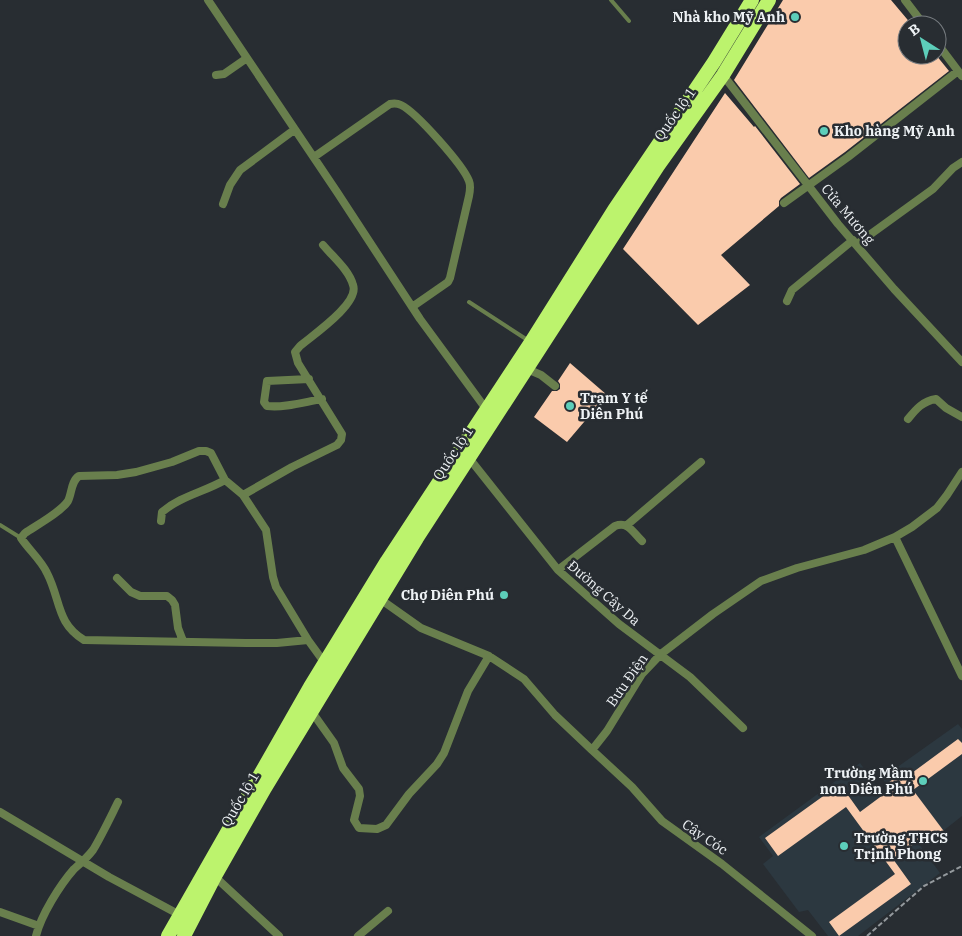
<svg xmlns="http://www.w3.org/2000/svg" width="962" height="936" viewBox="0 0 962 936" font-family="'IBM Plex Serif',serif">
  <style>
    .built { fill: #2c3840 }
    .building { fill: #facbac }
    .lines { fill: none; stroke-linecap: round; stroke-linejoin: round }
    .path { stroke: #94999d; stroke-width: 2; stroke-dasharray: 5 2.5; stroke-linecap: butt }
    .lane { stroke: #697f4d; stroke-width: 4 }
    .street { stroke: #697f4d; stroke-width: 8 }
    .highway { stroke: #bcf36d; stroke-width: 14 }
    .poi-dot { fill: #5dceba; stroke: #282d32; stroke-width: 2 }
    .labels { text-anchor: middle; stroke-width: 5; stroke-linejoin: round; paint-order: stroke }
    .poi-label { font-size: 14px; font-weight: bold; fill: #eef2f5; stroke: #282d32; text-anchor: end }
    .street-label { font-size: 14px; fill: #eef2f5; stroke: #282d32 }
  </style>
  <rect width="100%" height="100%" fill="#282d32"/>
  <path class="built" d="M958 724 962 729V816L943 831 946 835 930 845 882 778Z
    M860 763 940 873 858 936H828L808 910 799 912 763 864 773 856 759 837Z"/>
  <path class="building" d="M783 0H891L912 25H907V55H936L949 71 845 152 809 178 734 80Z
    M725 93 754 127 755 126 800 184 781 198 779 201V206L721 255 750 285 698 325 623 249Z
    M570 363 607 395 567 442 534 417 552 391H557L560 389V384L558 381Z
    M958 739 962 743V754L913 790 946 834 935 842 929 833 893 859 911 884 839 936 829 922 895 874 846 807 778 856 765 838 840 784 860 812 891 789 886 785 896 776 901 781Z"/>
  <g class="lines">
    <path class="path" d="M867 936 924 886 962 866"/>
    <path class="lane" d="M611 0 629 21
      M469 302 529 341
      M0 525 21 538"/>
    <path class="street" d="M208 0 337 192 420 319 486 409
      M905 0 924 25
      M937 43 962 76
      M216 75 224 74 247 58
      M723 75 838 224 894 289 962 362
      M314 157 390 104C394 103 397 103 401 105 416 112 463 165 469 181 471 186 470 191 469 196L450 278 448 282 412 307
      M784 203 848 157 958 71
      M223 204 230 185 240 170 294 130
      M857 244 933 189 953 168 962 162
      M787 301 792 290 853 240
      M527 369 541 375 555 386
      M309 379 267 381 264 402 267 406C285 408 304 402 322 399
      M908 419C916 409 923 401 936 399L946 408 962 417
      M469 458 558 570 619 624 690 677 743 728
      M243 495 292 467 337 445 341 440 342 434 298 363 295 352 300 346C313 335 360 303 353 285 349 270 333 257 323 245
      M161 521 162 512C181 496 204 492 225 480
      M627 525 701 462
      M895 537 962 676
      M558 570 615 526C629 521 633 533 642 541
      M117 578 131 592 140 596H167L172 600 175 605 178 628 183 641
      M380 599 421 628 489 656 524 679 555 715 592 750 607 731 642 674 661 654 713 614 761 581 797 568 864 550 895 537 912 527 937 508 947 495 962 472
      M308 640 276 587 273 577 266 530 243 495 225 480 211 453 206 451H199L172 462 136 472 117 475 79 476C71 481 72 493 68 501 61 512 37 525 25 533L21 538C29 550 41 560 47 573 61 600 56 623 84 640L246 643H277L308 640 324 662
      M312 712 334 743 343 768 359 789 360 796 354 820 359 828 377 829 386 825 409 794 437 764 444 753 468 691 489 656
      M592 750 632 787 662 821 722 864 812 936
      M0 812 109 877 180 915
      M213 875 279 936
      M0 912 39 926
      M36 936C41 915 60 885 74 869 81 863 87 858 93 850 102 835 110 818 118 802
      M358 936 388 911"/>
    <path class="highway" d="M168 936 310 687 387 561 531 342 614 210 714 62 752 0
      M184 936 215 876 265 788 417 538 658 166 723 75 769 0"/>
  </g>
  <g class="poi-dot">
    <circle cx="795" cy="17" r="5"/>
    <circle cx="824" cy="131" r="5"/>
    <circle cx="570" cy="406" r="5"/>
    <circle cx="504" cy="595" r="5"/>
    <circle cx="923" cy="781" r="5"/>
    <circle cx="844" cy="846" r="5"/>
  </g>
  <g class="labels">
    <g class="poi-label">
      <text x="785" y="22">Nhà kho Mỹ Anh</text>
      <text x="834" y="136" text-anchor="start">Kho hàng Mỹ Anh</text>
      <text x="580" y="403" text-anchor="start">Trạm Y tế<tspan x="580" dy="16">Diên Phú</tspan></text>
      <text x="494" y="600">Chợ Diên Phú</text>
      <text x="913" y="778">Trường Mầm<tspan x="913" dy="16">non Diên Phú</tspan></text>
      <text x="854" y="843" text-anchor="start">Trường THCS<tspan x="854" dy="16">Trịnh Phong</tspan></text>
    </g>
    <g class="street-label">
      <text transform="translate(675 114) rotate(-55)" y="5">Quốc lộ 1</text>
      <text transform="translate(848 214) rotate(50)" y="5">Cửa Mương</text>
      <text transform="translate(453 453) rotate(-57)" y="5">Quốc lộ 1</text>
      <text transform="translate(604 593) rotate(41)" y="5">Đường Cây Da</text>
      <text transform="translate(627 680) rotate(-55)" y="5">Bưu Điện</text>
      <text transform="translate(240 799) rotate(-60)" y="5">Quốc lộ 1</text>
      <text transform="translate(705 837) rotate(34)" y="5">Cây Cóc</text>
    </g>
  </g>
  <g transform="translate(922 40) rotate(324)"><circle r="24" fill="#282d32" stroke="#777c80"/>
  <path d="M0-4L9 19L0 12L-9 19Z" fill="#5dceba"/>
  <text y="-8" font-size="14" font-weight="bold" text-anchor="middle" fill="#eef2f5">B</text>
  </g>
</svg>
